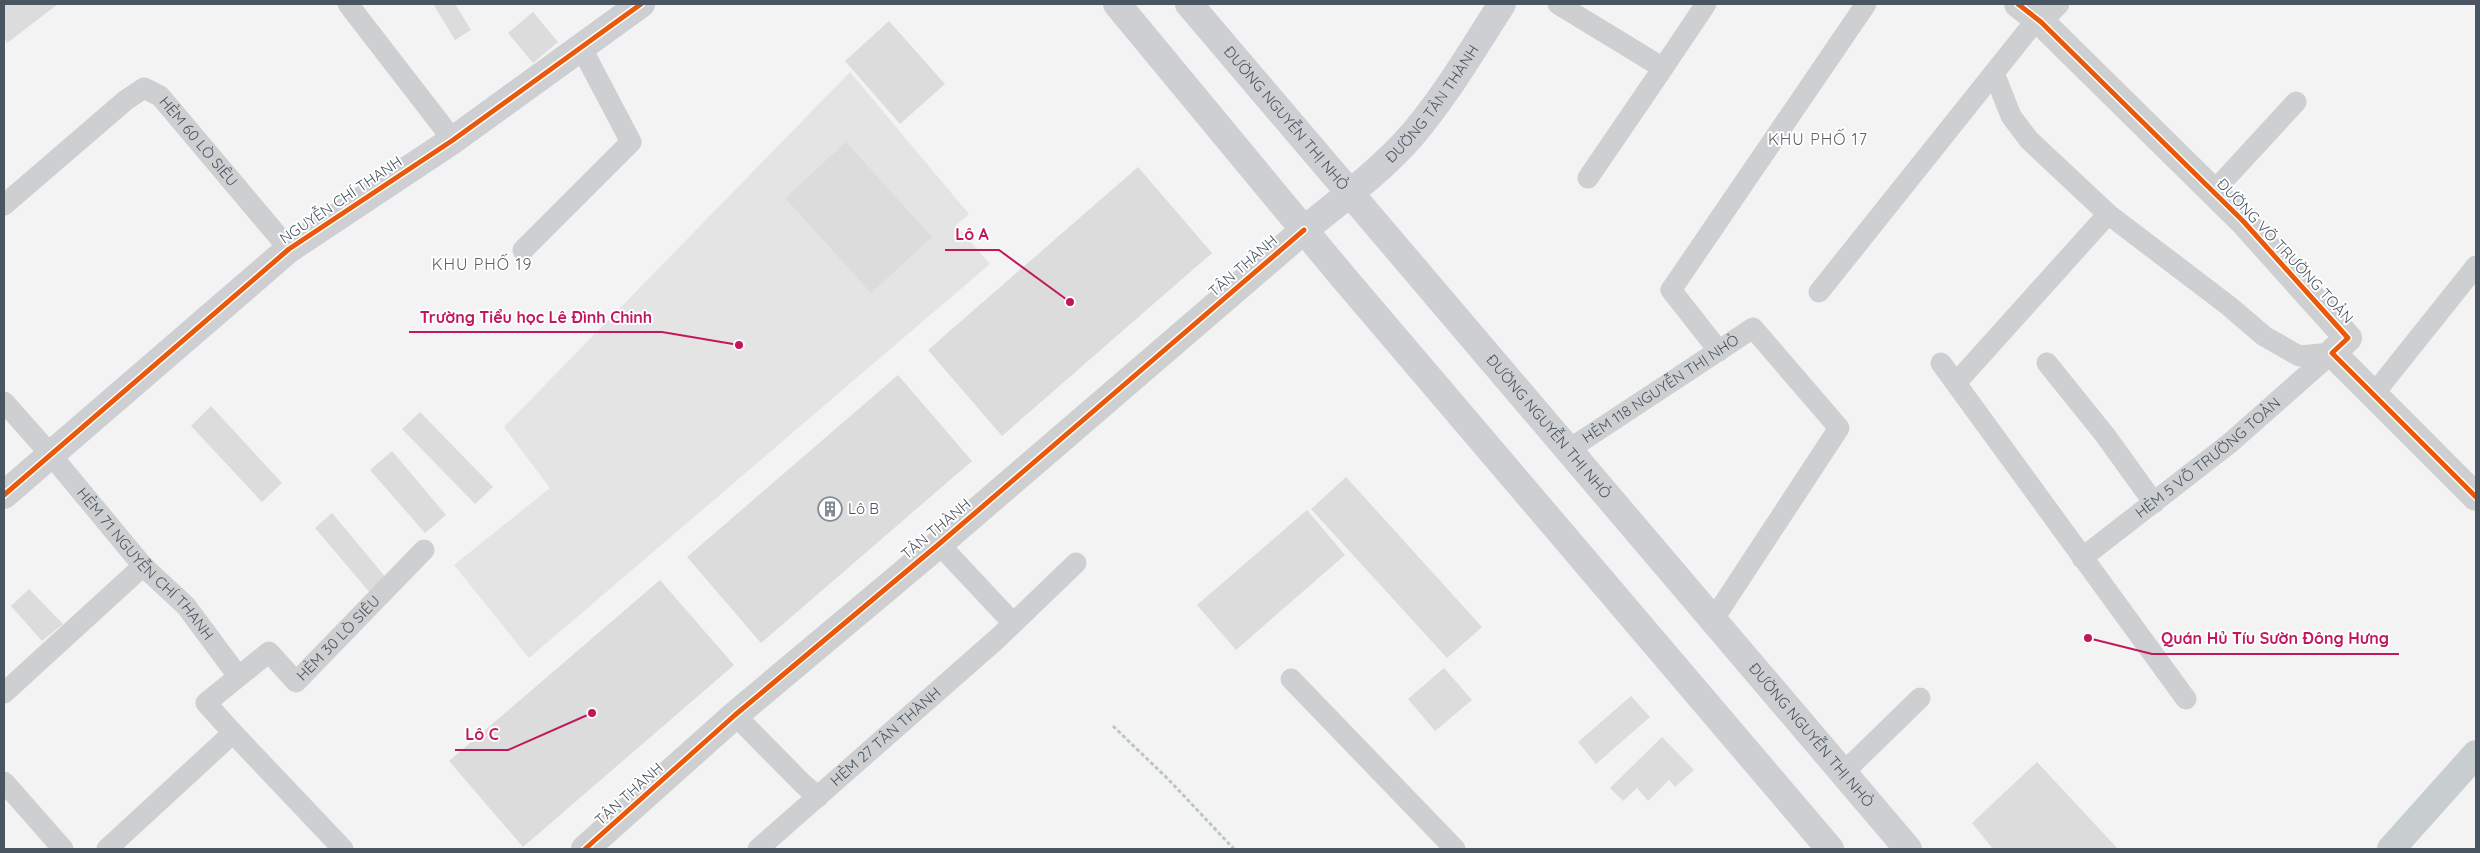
<svg xmlns="http://www.w3.org/2000/svg" width="2480" height="853" viewBox="0 0 2480 853" font-family="Quicksand,sans-serif">
  <style>
    .education { fill: #e5e4e5 }
    .building { fill: #dcdcdd }
    .lines { fill: none; stroke-linecap: round; stroke-linejoin: round }
    .path { stroke: #bac7c3; stroke-width: 3; stroke-dasharray: 4 2.5; stroke-linecap: butt }
    .lane { stroke: #cdcfd1; stroke-width: 21 }
    .street { stroke: #cdcfd1; stroke-width: 28 }
    .secondary { stroke: #cdcfd3; stroke-width: 28 }
    .primary { stroke: #c8cdd0; stroke-width: 28 }
    .cycleway-casing { stroke: #fff; stroke-width: 8 }
    .cycleway { stroke: #e8590c; stroke-width: 5 }
    .labels { text-anchor: middle; stroke-width: 4; stroke-linejoin: round; paint-order: stroke }
    .street-label { font-size: 15px; fill: #495560; stroke: #fff }
    .poi-label { font-size: 15px; fill: #495560; stroke: #fff; text-anchor: start }
    .neighbourhood-label { font-size: 16px; letter-spacing: 1px; fill: #5e6267; stroke: #fff }
    .leader { fill: none; stroke: #c2185b; stroke-width: 2 }
    .callout-dot { fill: #c2185b; stroke: #fff; stroke-width: 2 }
    .callout-label { font-size: 16px; text-anchor: middle; font-weight: bold; fill: #c2185b; stroke: #fff; stroke-width: 4; stroke-linejoin: round; paint-order: stroke }
  </style>
  <rect width="100%" height="100%" fill="#f3f3f3"/>
  <path class="education" d="M850 72 969 214 956 225 990 264 529 658 454 565 550 488 504 427Z"/>
  <path class="building" d="M4 4H58L7 43 4 38Z
    M433 4H455L471 30 455 40Z
    M533 12 558 42 533 63 508 33Z
    M889 21 945 84 900 124 845 61Z
    M846 142 932 237 871 293 785 198Z
    M1138 167 1212 253 1002 436 928 350Z
    M898 375 972 461 761 643 687 557Z
    M211 406 282 483 262 502 191 426Z
    M420 412 493 487 475 504 402 429Z
    M392 451 446 515 425 533 370 470Z
    M1346 477 1482 627 1447 658 1311 509Z
    M1307 510 1345 555 1236 650 1197 605Z
    M332 513 388 580 371 594 315 528Z
    M660 580 734 665 523 847 449 761Z
    M29 589 63 624 42 641 11 606Z
    M1444 668 1472 700 1435 731 1408 699Z
    M1631 696 1650 717 1596 764 1578 742Z
    M1662 737 1694 770 1675 787 1669 780 1648 801 1637 788 1623 801 1610 788Z
    M2037 762 2118 849H1993L1972 823Z"/>
  <g class="lines">
    <path class="path" d="M1113 726 1168 779 1234 849"/>
    <g class="lane">
      <path d="M348 4 453 140"/>
      <path d="M1558 4 1663 68 1588 178"/>
      <path d="M2041 22 2059 4"/>
      <path d="M1663 68 1706 4"/>
      <path d="M1994 73 2011 116 2029 140 2108 214 2229 306 2264 336 2299 356 2332 353"/>
      <path d="M2214 191 2296 102"/>
      <path id="s1" d="M4 205 126 100 144 88 160 96 289 249"/>
      <path d="M523 250 631 142 581 47"/>
      <path d="M1819 292 2037 19"/>
      <path d="M1719 351 1671 290 1866 4"/>
      <path d="M1941 363 2186 699"/>
      <path d="M2047 363 2105 435 2154 503"/>
      <path d="M1956 383 2108 214"/>
      <path d="M2373 395 2476 266"/>
      <path id="s2" d="M4 402 51 455 143 566 186 606 238 676"/>
      <path id="s3" d="M1568 450 1753 328 1839 428 1713 620"/>
      <path d="M939 544 1013 623"/>
      <path id="s4" d="M2082 558 2230 443 2332 353"/>
      <path d="M1291 679 1455 849"/>
      <path d="M4 693 143 566"/>
      <path d="M735 715 802 783 818 797"/>
      <path d="M233 733 343 849"/>
      <path d="M1843 773 1920 698"/>
      <path d="M4 782 63 849"/>
      <path id="s5" d="M107 849 233 733 206 703 269 652 296 682 424 550"/>
      <path id="s6" d="M758 849 998 638 1076 563"/>
    </g>
    <path class="street" d="M2018 4 2041 22 2243 221 2348 338 2332 353 2476 497
      M585 849 735 715 939 544 1304 230"/>
    <g class="secondary">
      <path d="M1117 4 1338 271 1830 849"/>
      <path id="s7" d="M1189 4 1908 849"/>
      <path id="s8" d="M1304 230C1341 200 1382 170 1413 134 1447 94 1474 47 1502 4"/>
      <path d="M4 495 289 249 453 140 641 4"/>
    </g>
    <path class="primary" d="M2391 849 2476 754"/>
    <g class="cycleway-casing">
      <path id="cycleway" d="M2018 4 2041 22 2243 221 2348 338 2332 353 2476 497
        M4 495 289 249 453 140 641 4
        M585 849 735 715 939 544 1304 230"/>
    </g>
    <use href="#cycleway" class="cycleway"/>
  </g>
  <defs>
    <g id="building-ring" transform="scale(1.25)"><circle r="9.5" fill="#fff" stroke="#848c93" stroke-width="1.5"/><path d="M-4-6H4V6H1V3H-1V6H-4ZM-2.5-4.3h1.7v1.8h-1.7ZM.8-4.3h1.7v1.8H.8ZM-2.5-1h1.7V.8h-1.7ZM.8-1h1.7V.8H.8Z" fill="#848c93"/></g>
  </defs>
  <g fill-rule="evenodd">
    <use href="#building-ring" x="830" y="509"/>
  </g>
  <g class="labels">
    <g class="street-label">
      <text dy="5" stroke="none"><textPath href="#s8" startOffset="181">ĐƯỜNG TÂN THÀNH</textPath></text>
      <text dy="5" stroke="none"><textPath href="#s7" startOffset="150">ĐƯỜNG NGUYỄN THỊ NHỎ</textPath></text>
      <text dy="5" stroke="none"><textPath href="#s1" startOffset="260">HẺM 60 LÒ SIÊU</textPath></text>
      <text transform="translate(341 200) rotate(-34)" y="5">NGUYỄN CHÍ THANH</text>
      <text transform="translate(2285 251) rotate(47)" y="5">ĐƯỜNG VÕ TRƯỜNG TOẢN</text>
      <text transform="translate(1243 266) rotate(-41)" y="5">TÂN THÀNH</text>
      <text dy="5" stroke="none"><textPath href="#s3" startOffset="111">HẺM 118 NGUYỄN THỊ NHỎ</textPath></text>
      <text dy="5" stroke="none"><textPath href="#s7" startOffset="555">ĐƯỜNG NGUYỄN THỊ NHỎ</textPath></text>
      <text dy="5" stroke="none"><textPath href="#s4" startOffset="161">HẺM 5 VÕ TRƯỜNG TOẢN</textPath></text>
      <text transform="translate(936 529) rotate(-40)" y="5">TÂN THÀNH</text>
      <text dy="5" stroke="none"><textPath href="#s2" startOffset="215">HẺM 71 NGUYỄN CHÍ THANH</textPath></text>
      <text dy="5" stroke="none"><textPath href="#s5" startOffset="394">HẺM 30 LÒ SIÊU</textPath></text>
      <text dy="5" stroke="none"><textPath href="#s7" startOffset="960">ĐƯỜNG NGUYỄN THỊ NHỎ</textPath></text>
      <text dy="5" stroke="none"><textPath href="#s6" startOffset="170">HẺM 27 TÂN THÀNH</textPath></text>
      <text transform="translate(629 794) rotate(-42)" y="5">TÂN THÀNH</text>
    </g>
    <g class="poi-label">
      <text x="848" y="514">Lô B</text>
    </g>
    <g class="neighbourhood-label">
      <text x="1818" y="145">KHU PHỐ 17</text>
      <text x="482" y="270">KHU PHỐ 19</text>
    </g>
  </g>
  <path class="leader" d="M1070 302L999 250H945M739 345L662 332H409M2088 638L2152 654H2399M592 713L508 750H455"/>
  <g class="callout-dot">
    <circle cx="1070" cy="302" r="5"/>
    <circle cx="739" cy="345" r="5"/>
    <circle cx="2088" cy="638" r="5"/>
    <circle cx="592" cy="713" r="5"/>
  </g>
  <g class="callout-label">
    <text x="972" y="240">Lô A</text>
    <text x="536" y="323">Trường Tiểu học Lê Đình Chinh</text>
    <text x="2275" y="644">Quán Hủ Tíu Sườn Đông Hưng</text>
    <text x="482" y="740">Lô C</text>
  </g>
  <rect width="2480" height="853" fill="none" stroke="#495560" stroke-width="10"/>
</svg>
